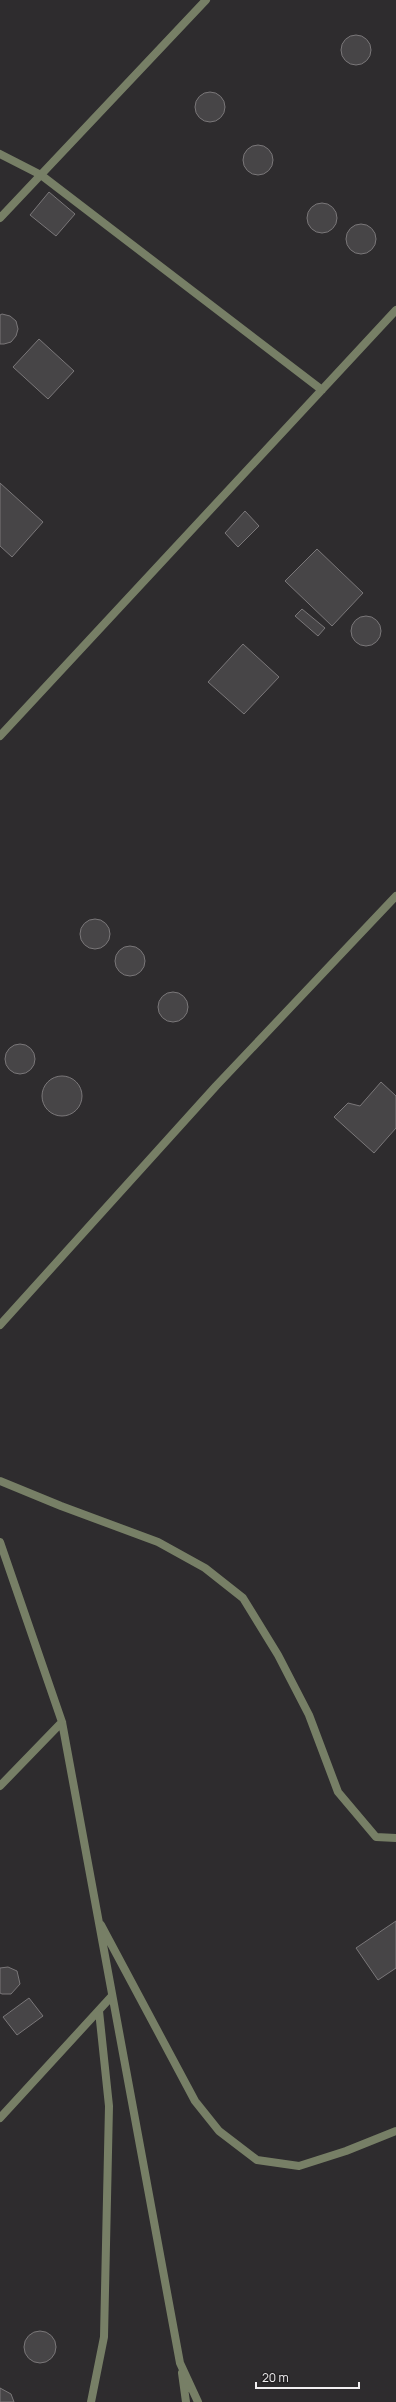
<svg xmlns="http://www.w3.org/2000/svg" width="396" height="2402" viewBox="0 0 396 2402" font-family="Manrope,sans-serif">
  <style>
    .building { fill: #474547; stroke: #7a7779 }
    .lines { fill: none; stroke-linecap: round; stroke-linejoin: round }
    .street { stroke: #777f66; stroke-width: 8 }
  </style>
  <rect width="100%" height="100%" fill="#2e2c2e"/>
  <path class="building" d="M341 50a15 15 0 1 1 30 0a15 15 0 1 1-30 0Z
    M195 107a15 15 0 1 1 30 0a15 15 0 1 1-30 0Z
    M243 160a15 15 0 1 1 30 0a15 15 0 1 1-30 0Z
    M49 192 75 214 56 236 30 215Z
    M307 218a15 15 0 1 1 30 0a15 15 0 1 1-30 0Z
    M346 239a15 15 0 1 1 30 0a15 15 0 1 1-30 0Z
    M2 314 10 316 16 321 18 329 16 336 11 342 4 344H0V315Z
    M39 339 74 371 48 399 13 367Z
    M0 483 43 522 12 557 0 546Z
    M245 511 259 526 238 547 225 533Z
    M317 549 363 593 332 626 285 581Z
    M302 609 325 628 318 636 295 616Z
    M351 631a15 15 0 1 1 30 0a15 15 0 1 1-30 0Z
    M243 644 279 677 244 714 208 682Z
    M80 934a15 15 0 1 1 30 0a15 15 0 1 1-30 0Z
    M115 961a15 15 0 1 1 30 0a15 15 0 1 1-30 0Z
    M158 1007a15 15 0 1 1 30 0a15 15 0 1 1-30 0Z
    M5 1059a15 15 0 1 1 30 0a15 15 0 1 1-30 0Z
    M42 1096a20 20 0 1 1 40 0a20 20 0 1 1-40 0Z
    M381 1082 396 1096V1128L374 1153 334 1117 348 1103 360 1106Z
    M396 1921V1968L378 1980 356 1948Z
    M8 1967 17 1971 20 1984 11 1994H2L0 1993V1968Z
    M29 1998 43 2016 17 2035 3 2017Z
    M24 2347a16 16 0 1 1 32 0a16 16 0 1 1-32 0Z
    M0 2388 11 2394 14 2402H0Z"/>
  <g class="lines">
    <path class="street" d="M0 154 41 175 322 390
      M0 218 206 0
      M0 736 396 310
      M0 1325 216 1086 396 896
      M0 1481 61 1506 158 1542 205 1568 243 1598 278 1655 309 1715 338 1792 376 1837 396 1838
      M0 1542 62 1722 180 2363 198 2402
      M0 1786 62 1722
      M101 1925 195 2101 219 2131 257 2160 299 2166 346 2151 396 2131
      M0 2118 111 1997
      M182 2373 186 2402
      M91 2402 104 2337 109 2106 99 2011"/>
  </g>
  <path d="M256 2382v6h103v-6" fill="none" stroke="#f2f0f2" stroke-width="2"/>
  <text x="262" y="2382" font-size="12" fill="#f2f0f2" stroke="#242224" stroke-width="3" paint-order="stroke">20 m</text>
</svg>
